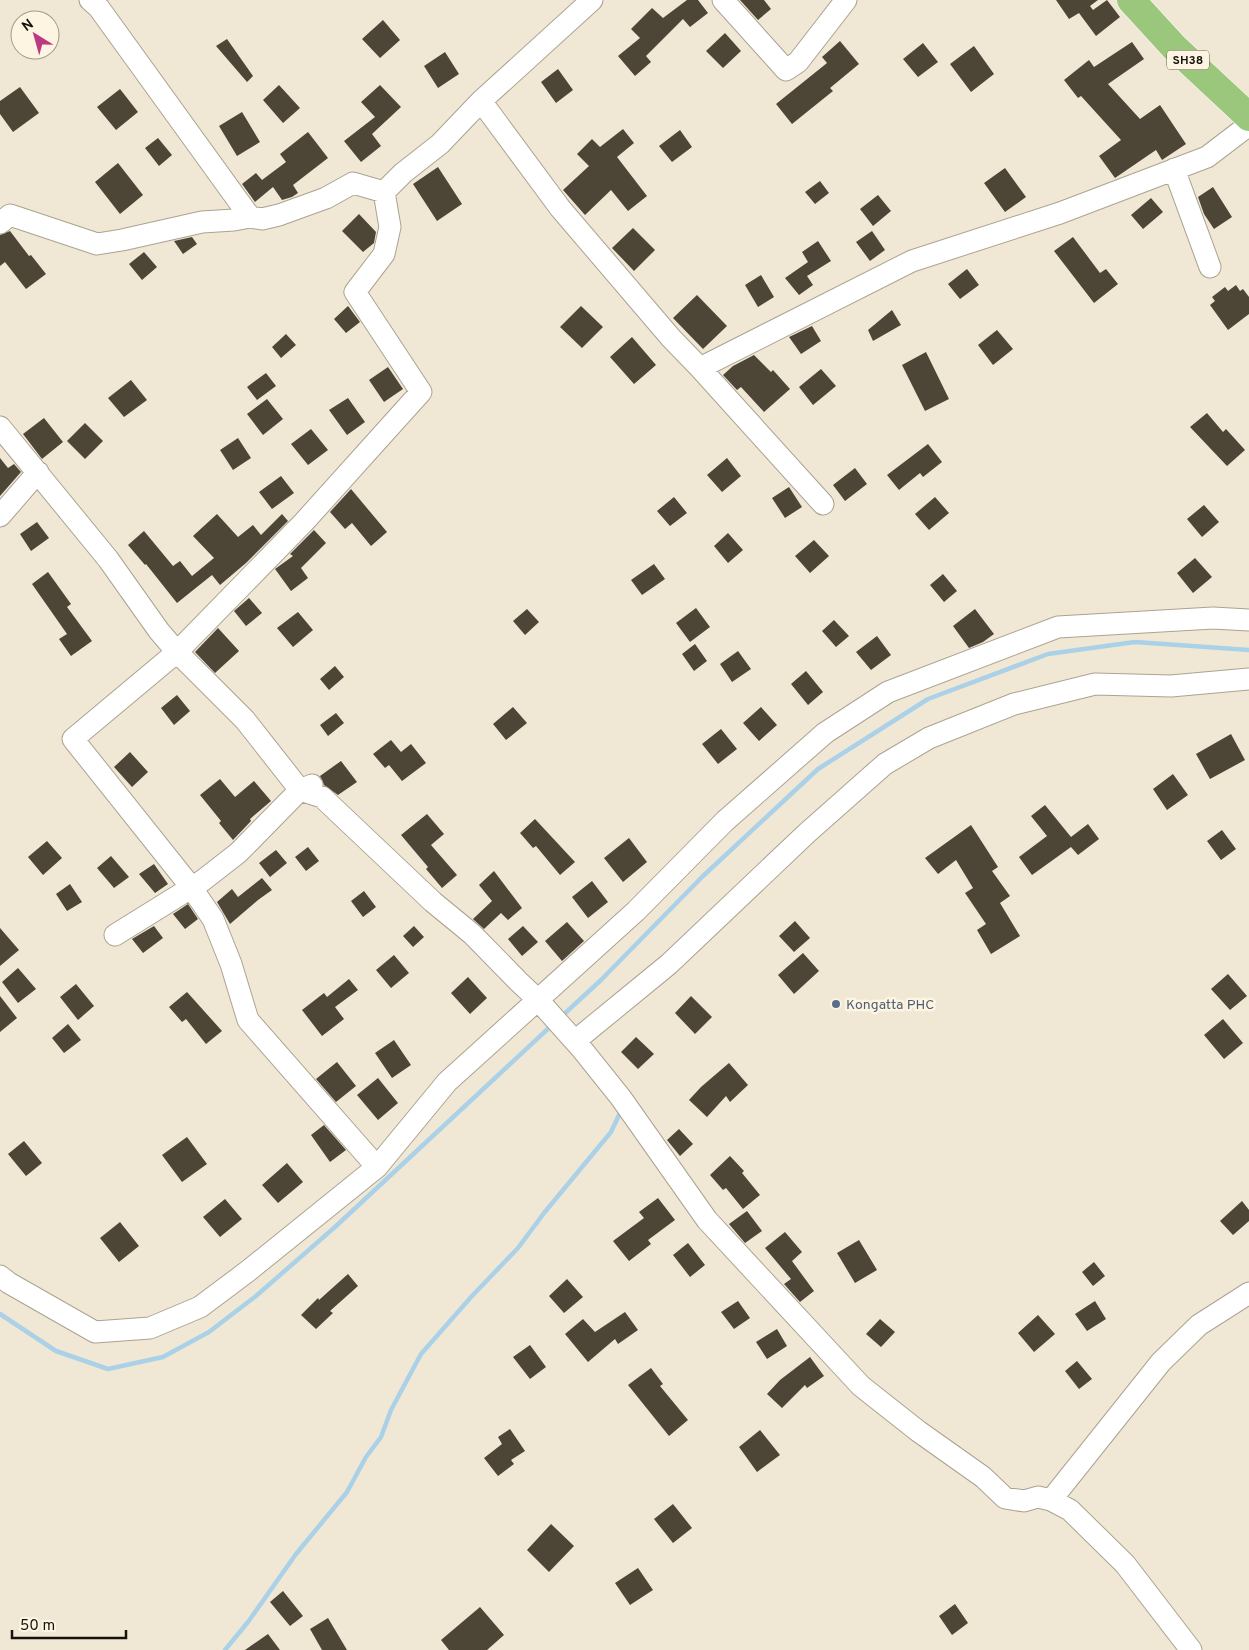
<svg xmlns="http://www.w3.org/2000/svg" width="1249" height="1650" viewBox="0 0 1249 1650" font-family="Overpass,sans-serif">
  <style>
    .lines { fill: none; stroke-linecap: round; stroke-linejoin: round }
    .stream { stroke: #aad1e7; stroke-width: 4.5 }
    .building { fill: #4d4636 }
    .minor-casing { stroke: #aba391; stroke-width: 23 }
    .major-casing { stroke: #fff; stroke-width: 29 }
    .minor { stroke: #fff; stroke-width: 21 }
    .major { stroke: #9ac77b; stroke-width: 28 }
    .service-dot { fill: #5c6f8a; stroke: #fdf5e2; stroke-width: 2 }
    .labels { text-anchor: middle; stroke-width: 5; stroke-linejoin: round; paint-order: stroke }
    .shield { fill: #fdf5e2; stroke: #5b574d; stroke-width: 1 }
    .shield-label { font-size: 12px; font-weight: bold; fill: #16130d }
    .service-label { font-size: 14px; fill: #4e5e75; stroke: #fdf5e2; text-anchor: start }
  </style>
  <rect width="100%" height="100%" fill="#f0e8d5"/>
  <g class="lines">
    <path class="stream" d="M561 1017 601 980 702 877 818 769 928 699 1048 654 1135 642 1249 650
      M0 1314 56 1351 108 1369 163 1357 209 1332 256 1296 335 1227 552 1025
      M225 1650 248 1622 296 1554 347 1492 366 1457 381 1437 391 1410 421 1354 472 1296 518 1248 544 1213 611 1132 620 1113"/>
  </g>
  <path class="building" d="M687 0H698L708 13 690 27 683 19 646 56 651 62 635 76 618 56 640 38 631 29 652 8 663 18Z
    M740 0H764L771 9 758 20Z
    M1056 0H1098L1090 6 1093 10 1107 0 1120 17 1096 36 1079 13 1069 19Z
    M383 20 400 40 380 58 362 39Z
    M725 33 741 51 723 68 706 51Z
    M227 39 253 76 247 82 216 46Z
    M840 41 859 64 830 88 833 91 792 124 776 104 827 63 822 57Z
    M1132 42 1144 59 1108 84 1140 119 1160 105 1186 144 1162 160 1156 150 1115 178 1099 156 1121 140 1081 96 1078 98 1064 80 1089 60 1094 67Z
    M923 43 938 62 918 77 903 59Z
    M974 46 994 74 971 92 950 64Z
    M445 52 459 74 438 88 424 66Z
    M558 69 573 90 556 103 541 82Z
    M279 85 300 108 283 123 263 100Z
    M380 85 401 107 372 134 381 146 361 162 344 141 375 117 361 102Z
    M20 87 39 113 13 132 0 114V101Z
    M120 89 138 112 116 130 97 107Z
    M242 112 260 142 237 156 219 126Z
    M623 129 634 143 617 157 647 196 628 211 611 190 585 215 563 190 589 166 577 154 592 139 600 147Z
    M680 130 692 147 672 162 659 146Z
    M308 132 328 158 293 185 298 193 292 197 282 200 273 187 255 202 242 184 256 173 262 180 286 162 280 154Z
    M158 138 172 155 159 166 145 148Z
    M118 163 143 195 120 214 95 182Z
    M438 167 462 204 437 221 413 184Z
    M1005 168 1026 197 1005 212 984 183Z
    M820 181 829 193 815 204 805 192Z
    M1213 187 1232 217 1214 229 1204 214 1198 197Z
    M878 195 891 211 873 226 860 209Z
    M1151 198 1163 212 1143 229 1131 215Z
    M359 214 376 232 374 243 363 252 342 231Z
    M633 228 655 250 634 271 612 248Z
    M10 231 29 256 31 255 46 274 26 289 5 262 0 266V235Z
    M872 231 885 250 870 261 856 242Z
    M192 237 197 244 183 254 174 241Z
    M1073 237 1100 273 1106 269 1118 284 1094 303 1054 251Z
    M818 241 831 261 807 276 813 285 799 295 785 278 808 262 802 252Z
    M144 252 157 267 142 280 129 264Z
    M967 269 979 285 960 299 948 284Z
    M761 275 774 297 758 307 745 285Z
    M1236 285 1240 291 1243 289 1249 297V314L1228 330 1210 305 1215 301 1212 297 1225 287 1228 291Z
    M697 295 727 326 703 349 673 318Z
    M348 306 360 322 346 333 334 319Z
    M581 306 603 327 582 348 560 327Z
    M892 310 901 325 873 341 868 330Z
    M812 326 821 341 801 354 789 337Z
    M997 330 1013 349 993 365 978 345Z
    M286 334 296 345 281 358 272 347Z
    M632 337 656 365 634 384 610 357Z
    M926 352 949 399 925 411 902 365Z
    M754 355 771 372 773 370 790 389 764 412 741 387 737 390 723 375 733 366Z
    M388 367 403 389 384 402 369 380Z
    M821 369 836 386 813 405 799 387Z
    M266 373 276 386 257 400 247 387Z
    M131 380 147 400 124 417 108 398Z
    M348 398 365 422 347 435 329 410Z
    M267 399 283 419 263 435 247 414Z
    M1207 413 1223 432 1226 429 1245 450 1227 466 1190 427Z
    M44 418 63 442 42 459 23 434Z
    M85 423 103 441 85 459 67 441Z
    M311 429 328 450 308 465 291 444Z
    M238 438 251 458 233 470 220 450Z
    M928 444 942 462 923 477 920 473 899 490 887 475Z
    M0 458 8 468 14 464 21 472 0 496Z
    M727 458 741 476 722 492 707 475Z
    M855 468 867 484 845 501 833 485Z
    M281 476 294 493 272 509 259 492Z
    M789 487 802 507 785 518 772 498Z
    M351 489 387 532 371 546 352 523 345 529 330 512Z
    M674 497 687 513 670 526 657 511Z
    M935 497 949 513 929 530 915 514Z
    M1204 505 1219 522 1202 537 1187 519Z
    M217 514 238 537 253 525 261 535 282 514 288 521 246 563 220 585 212 575 177 603 146 564 145 565 128 545 144 531 173 566 180 561 192 576 214 558 193 536Z
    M37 522 49 538 31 551 20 534Z
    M314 530 326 543 301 568 308 578 291 591 275 569 293 556 290 554Z
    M728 533 743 550 728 563 714 546Z
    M814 540 829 556 810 573 795 556Z
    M1195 558 1212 577 1193 593 1177 573Z
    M654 564 665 579 642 595 631 580Z
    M48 572 71 604 67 607 92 641 71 656 59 639 67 634 32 584Z
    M943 574 957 591 944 602 930 585Z
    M249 598 262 613 246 626 234 611Z
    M696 608 710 627 690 642 676 623Z
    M527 609 539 622 525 635 513 621Z
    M975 609 994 634 983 642 969 648 953 626Z
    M298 612 313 630 293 647 277 628Z
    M834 620 849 636 836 647 822 631Z
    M218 628 239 651 215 673 195 652Z
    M877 636 891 655 871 670 856 652Z
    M695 644 707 661 694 671 682 654Z
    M738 651 751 669 732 682 720 664Z
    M335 666 344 677 329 690 320 679Z
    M806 671 823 692 808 705 791 684Z
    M177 695 190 711 174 725 161 708Z
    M513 707 527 723 506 740 493 724Z
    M761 707 777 725 759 741 743 723Z
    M336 713 344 723 328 736 320 725Z
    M721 729 737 749 718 764 702 744Z
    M1231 734 1245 760 1210 779 1196 754Z
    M391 740 401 752 411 744 426 763 402 781 389 765 385 768 373 754Z
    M130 752 148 772 132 787 114 767Z
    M341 761 357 782 338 795 324 785 320 776Z
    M1173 774 1188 795 1167 810 1153 789Z
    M220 779 235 797 254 781 271 801 250 819 251 821 233 840 219 823 221 821 200 795Z
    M1045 805 1071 837 1088 824 1099 839 1078 855 1071 847 1032 875 1019 857 1047 836 1031 816Z
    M427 814 444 834 431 845 457 875 442 888 426 869 428 867 401 835Z
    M535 819 575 862 560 875 536 846 533 848 520 833Z
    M971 825 998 867 992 871 1010 896 1000 903 1020 936 991 954 977 930 986 924 965 893 973 888 956 860 938 874 925 858Z
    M1222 830 1236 849 1221 860 1207 841Z
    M629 838 647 862 623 882 604 858Z
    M47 841 62 858 43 875 28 857Z
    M308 847 319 861 306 871 295 857Z
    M276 850 287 863 270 877 259 863Z
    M111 856 129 877 114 888 97 868Z
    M154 864 168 884 155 893 139 874Z
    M494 871 522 908 508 920 501 913 484 929 473 919 492 901 479 885Z
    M262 878 272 890 258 900 230 924 217 902 232 889 238 897Z
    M592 881 608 902 588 918 572 897Z
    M70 884 82 902 67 911 56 894Z
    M364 891 376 907 363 917 351 901Z
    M188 904 198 919 185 929 173 914Z
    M795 921 810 938 794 952 779 936Z
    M567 922 584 941 562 961 545 941Z
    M154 926 163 938 143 953 132 939Z
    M414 926 424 937 413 947 403 936Z
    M523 926 538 942 522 956 508 939Z
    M0 928 19 950 0 966Z
    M803 953 819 971 794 994 778 975Z
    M394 955 409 973 391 988 376 970Z
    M18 968 36 989 18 1003 2 982Z
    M1228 974 1247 996 1230 1010 1211 989Z
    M468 977 487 998 470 1014 451 993Z
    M349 979 358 990 335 1007 344 1019 322 1036 302 1010 324 993 327 997Z
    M76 984 94 1006 78 1020 60 997Z
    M187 992 222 1031 206 1044 186 1019 182 1022 169 1007Z
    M0 996 17 1018 0 1032Z
    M691 996 712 1017 695 1034 675 1013Z
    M1223 1019 1243 1043 1224 1059 1204 1035Z
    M68 1024 81 1040 64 1053 52 1038Z
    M636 1037 654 1054 638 1069 621 1052Z
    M394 1040 411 1065 392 1078 375 1053Z
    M337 1062 356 1086 336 1102 316 1079Z
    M729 1063 748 1085 730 1102 726 1096 707 1117 689 1100 701 1087Z
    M378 1078 398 1103 378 1120 357 1095Z
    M324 1125 346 1150 330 1162 311 1135Z
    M679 1129 693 1144 680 1156 667 1140Z
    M187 1137 207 1164 182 1182 162 1155Z
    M24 1141 42 1163 26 1176 8 1154Z
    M730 1156 744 1171 742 1173 760 1195 743 1209 726 1188 723 1190 710 1175Z
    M287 1163 303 1182 278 1203 262 1185Z
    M658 1198 675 1220 648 1240 651 1244 629 1261 613 1241 644 1218 639 1212Z
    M225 1199 242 1219 220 1237 203 1217Z
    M1242 1201 1249 1210V1221L1233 1235 1220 1221Z
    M747 1211 762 1231 745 1243 729 1224Z
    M120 1222 139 1246 119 1262 100 1238Z
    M785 1232 802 1252 792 1261 814 1291 800 1302 784 1284 791 1279 765 1248Z
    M859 1240 877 1270 855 1283 837 1253Z
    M688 1243 705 1265 690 1277 673 1255Z
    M1094 1262 1105 1276 1093 1286 1082 1272Z
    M348 1274 358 1286 330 1311 333 1313 316 1329 301 1315 318 1298 319 1300Z
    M567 1279 583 1297 564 1313 549 1296Z
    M738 1301 750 1318 734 1329 721 1312Z
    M1095 1301 1106 1319 1087 1331 1075 1314Z
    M625 1312 638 1330 618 1344 615 1339 588 1362 565 1334 583 1319 595 1332Z
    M1038 1315 1055 1334 1034 1352 1018 1333Z
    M880 1319 895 1332 881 1347 866 1334Z
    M777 1329 787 1346 767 1359 756 1342Z
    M530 1345 546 1367 530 1379 513 1357Z
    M810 1357 824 1376 807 1388 805 1385 782 1408 767 1394 780 1380Z
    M1077 1361 1092 1379 1079 1389 1065 1371Z
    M651 1368 663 1384 660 1386 688 1420 669 1436 628 1385Z
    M510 1429 525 1451 511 1460 514 1464 498 1476 484 1458 502 1444 498 1437Z
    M760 1430 780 1455 757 1472 739 1447Z
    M673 1504 692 1528 673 1543 654 1519Z
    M551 1524 574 1546 549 1572 527 1550Z
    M638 1568 653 1590 630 1605 615 1583Z
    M283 1591 303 1616 290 1626 270 1602Z
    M955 1604 968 1623 952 1635 939 1616Z
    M480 1607 504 1635 487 1650H449L441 1640Z
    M328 1618 347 1650H322L310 1629Z
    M268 1634 280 1650H245Z"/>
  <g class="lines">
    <g class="minor-casing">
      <path id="minor" d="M90 0 99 8 250 217
        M723 0 786 70 798 62 846 0
        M481 101 560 208 671 338 700 368 823 504
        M1174 169 1210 267
        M0 223 10 215 97 244 122 240 202 222 234 220 250 217 262 219 279 215 326 198 353 183 384 192
        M700 368 912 261 1060 213 1207 157 1249 125
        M0 427 108 559 159 631 177 652 245 720 300 790 322 797 433 902 472 934 518 981 538 1000 581 1048 621 1098 707 1220 861 1386 918 1431 983 1477 1005 1498 1024 1501 1038 1497 1051 1500 1070 1510 1125 1564 1191 1650
        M0 516 38 472
        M115 935 202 881 238 853 300 790 312 785
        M575 1041 669 964 807 833 885 764 929 738 1014 704 1095 684 1171 686 1249 679
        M377 1167 248 1020 231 964 213 919 191 887 73 739 177 652 304 522 421 392 355 292 384 254 390 227 384 192 403 173 440 144 481 101 592 0
        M0 1276 9 1283 95 1332 150 1328 200 1307 248 1271 377 1167 447 1082 636 911 725 821 825 733 888 692 1058 627 1213 618 1249 620
        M1051 1500 1161 1362 1199 1325 1249 1293"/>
    </g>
    <g class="major-casing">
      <path id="major" d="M1131 0 1174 47 1249 117"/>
    </g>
    <use href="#minor" class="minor"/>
    <use href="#major" class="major"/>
  </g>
  <circle class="service-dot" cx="836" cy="1004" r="5"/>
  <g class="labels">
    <rect class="shield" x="1167" y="50.5" width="42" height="19" rx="4"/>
    <g class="shield-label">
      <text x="1188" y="64">SH38</text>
    </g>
    <g class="service-label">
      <text x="846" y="1009">Kongatta PHC</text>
    </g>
  </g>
  <g transform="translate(35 35) rotate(323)"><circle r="24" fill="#fdf5e2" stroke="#a19b8d"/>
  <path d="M0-4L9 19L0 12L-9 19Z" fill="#bc3a82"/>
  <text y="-8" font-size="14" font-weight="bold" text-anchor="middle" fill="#16130d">N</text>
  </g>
  <path d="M12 1630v8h114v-8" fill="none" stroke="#16130d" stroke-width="2.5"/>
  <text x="20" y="1630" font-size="15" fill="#16130d" stroke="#fdf5e2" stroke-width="4" paint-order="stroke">50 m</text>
</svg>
